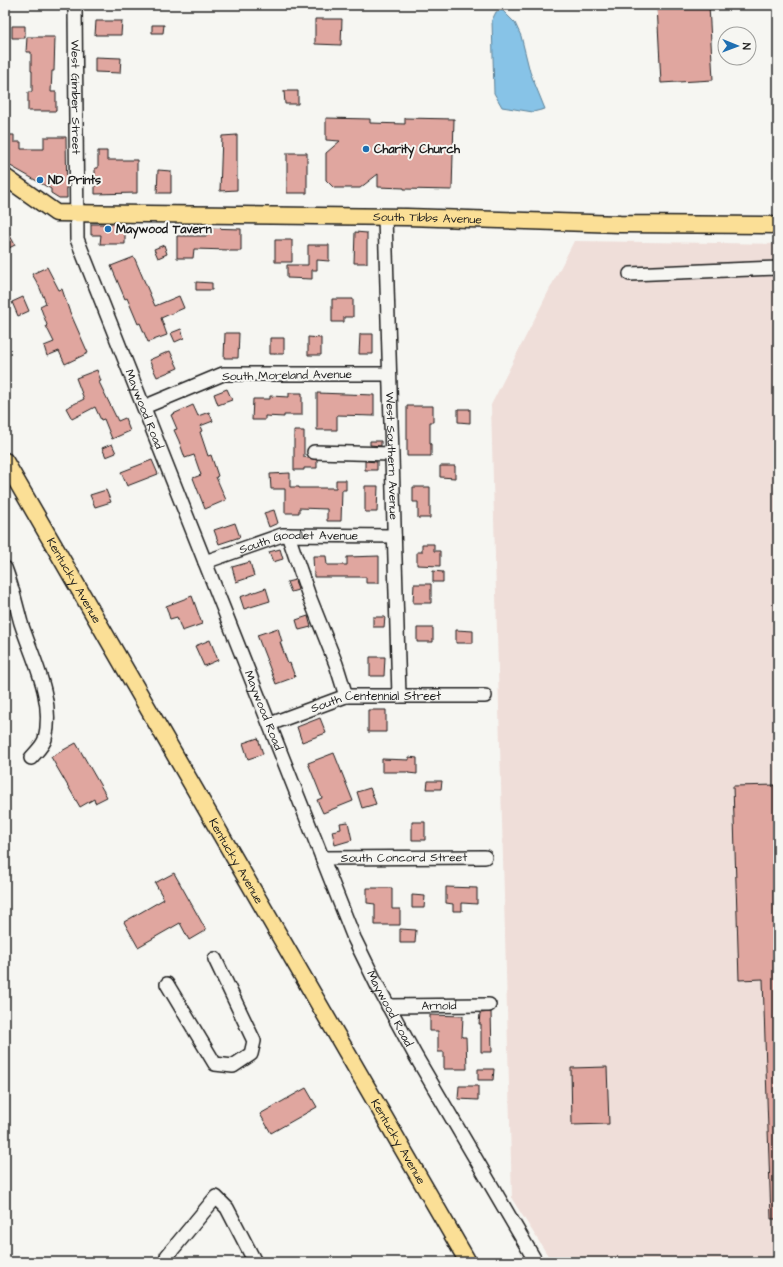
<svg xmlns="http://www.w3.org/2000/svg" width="783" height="1267" viewBox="0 0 783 1267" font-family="'Architects Daughter',sans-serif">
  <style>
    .built { fill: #efded9 }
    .water { fill: #87c3e7; stroke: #5c8096 }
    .building { fill: #e0a69f; stroke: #1c1c1c }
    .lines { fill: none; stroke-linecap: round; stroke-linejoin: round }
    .minor-casing { stroke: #1c1c1c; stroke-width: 16 }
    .major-casing { stroke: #1c1c1c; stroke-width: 19 }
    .minor { stroke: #f6f6f2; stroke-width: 13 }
    .major { stroke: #fbdf96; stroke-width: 16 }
    .poi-dot { fill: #1f6fb2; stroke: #f6f6f2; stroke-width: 1.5 }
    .labels { text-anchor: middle; stroke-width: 4; stroke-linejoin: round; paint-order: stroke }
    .street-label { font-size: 12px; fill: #1c1c1c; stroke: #f6f6f2 }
    .poi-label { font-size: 12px; font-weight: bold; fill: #1c1c1c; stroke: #f6f6f2; text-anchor: start }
  </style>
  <rect width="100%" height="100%" fill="#f6f6f2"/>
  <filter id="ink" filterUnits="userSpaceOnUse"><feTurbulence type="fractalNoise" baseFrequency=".025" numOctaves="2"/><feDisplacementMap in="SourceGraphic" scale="8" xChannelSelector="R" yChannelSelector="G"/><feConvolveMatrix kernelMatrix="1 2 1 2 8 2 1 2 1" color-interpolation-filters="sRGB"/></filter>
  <g filter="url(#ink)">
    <path class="built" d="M574 241 778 244V1262H552L512 1199 491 405Z"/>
    <path class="water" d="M502 10 515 23 521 36 530 72 545 109 533 112 502 107 494 93 492 20 496 12Z"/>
    <path class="building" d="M657 5H709L713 80 661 83Z
      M315 19H342L341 45 315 44Z
      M96 21H122L121 35H95Z
      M152 25H164L163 33H152Z
      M12 26H25V38H12Z
      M27 37H55L54 71H52L51 92H56V111H28V92H32V71H31V52H26Z
      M95 57 121 58 120 73 95 72Z
      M284 91H298V104H285Z
      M326 118 370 119V123L405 124V118L454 119 452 190 404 189V188L378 187V174L360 188H334L326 180V153L340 141 326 140Z
      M5 135H14V142H21V149H44V137H66L67 198H59L51 193V189L7 164 6 158H5Z
      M237 135V190L220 191 222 136Z
      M98 151H107V160H137V193L95 194V168H98Z
      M287 153H307V193H287Z
      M158 170 171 171V193H157Z
      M91 224H125V244H100L101 235H91Z
      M5 226 15 245 5 250Z
      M207 228 241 229V251H229V250L194 249 193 258H177V236H207Z
      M355 232 367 233V263H354Z
      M275 240H292V262H275Z
      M164 245 167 254 158 258 154 249Z
      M308 245H329V261L317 260V270H312V279L287 278V265H308Z
      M134 257 155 306 179 296 184 308 161 318 167 335 148 342 140 323 138 324 127 298 125 299 111 266Z
      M47 267 59 290 62 289 69 310 88 353 65 364 59 351 47 356 44 346 54 342 46 326 47 325 40 306 46 303 39 286 32 274Z
      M196 282 212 283V290H196Z
      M23 297 29 311 18 316 12 302Z
      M332 299H353V317H344V322H332Z
      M181 329 184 338 175 342 171 333Z
      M225 333H239L238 358H224Z
      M360 334H373V354H359Z
      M308 337 321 338V355H308Z
      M270 338H284V354H270Z
      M170 351 178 368 157 377 149 360Z
      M97 370 101 381 99 382 118 421 125 418 130 431 112 439 104 419 101 420 95 407 72 419 66 408 84 399 76 378Z
      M227 389 232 400 218 405 214 394Z
      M289 393H302V415H284V417L265 416V420H252L253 399H270V396L289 397Z
      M317 393 374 395V416L337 415V430H317Z
      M193 405 198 416 209 412 213 421 200 426 202 431 200 432 208 456 211 455 218 476 216 477 226 500 205 509 193 478 201 475 194 455 185 458 179 441 174 430 177 429 171 415Z
      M407 406H433V422H430V444H431V456H407Z
      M458 409H470V423L458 422Z
      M294 431H304V457L317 460V468H304V470H294Z
      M370 441H381V446L370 445Z
      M112 444 116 453 106 457 102 448Z
      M152 460 158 474 127 486 121 472Z
      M365 461 377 462V470H365Z
      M440 466H455V478L440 477Z
      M290 473V487H299V488H336V480H346V490H342L341 521H327V509L299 508V513H285V489H271L270 474Z
      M365 486H378L377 512H365Z
      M413 487H430V518H418V502H413Z
      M106 490 111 502 95 507 90 495Z
      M274 510 278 523 269 527 264 513Z
      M235 523 240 537 219 544 214 530Z
      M422 544H434V551H440V566L417 565V552H422Z
      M280 549 283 559 273 562 269 552Z
      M313 556H326L327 565H347V557L379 556V583H366V577H314Z
      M250 562 254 576 236 582 232 567Z
      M433 571 443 572V582H433Z
      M295 580 298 590 291 592 287 582Z
      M414 584H431V603H413Z
      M266 588 270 601 244 609 240 597Z
      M192 596 202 624 182 631 177 617 170 619 166 606Z
      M308 616 311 627 299 630 296 620Z
      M373 617H385L384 627H373Z
      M278 628 282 642H280L288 664 290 663 295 677 276 684 257 635Z
      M417 628H433V642H417Z
      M456 630 473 631V643H456Z
      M210 640 218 660 204 666 195 646Z
      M370 657H385L384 676H370Z
      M368 710H386V732H368Z
      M320 718 326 733 302 742 297 727Z
      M258 738 263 754 248 759 243 743Z
      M76 743 107 797 95 803 94 799 80 807 51 757Z
      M334 753 353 801 323 813 317 800 322 798 308 763Z
      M409 757 417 758V774L408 773V772H382V759L409 760Z
      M428 781H442L441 789H427Z
      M778 785V1219H771L763 979 739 980 733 786Z
      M370 788 376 804 362 808 357 792Z
      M348 822 352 840 335 845 332 831 341 829 340 823Z
      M412 822H425V840H412Z
      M174 873 206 930 189 940 180 923 138 947 124 922 164 899 155 883Z
      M446 887 477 888V904L462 903V911H453V904L446 903Z
      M367 888H392V909H400V925H375V904L367 903Z
      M412 895 425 896 424 908H412Z
      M400 929 416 930 415 943H400Z
      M491 1012 492 1052H481V1024H479L480 1013Z
      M430 1015 463 1016 462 1037H466L467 1069H444V1052H438V1031H430Z
      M607 1067 609 1124 572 1125 571 1068Z
      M478 1069H494L493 1080H478Z
      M459 1086H478V1100L458 1099Z
      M306 1088 317 1107 271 1133 260 1114Z"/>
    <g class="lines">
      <g class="minor-casing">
        <g id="minor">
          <path id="s1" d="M75 5 77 239 354 938 377 985 415 1055 536 1262"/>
          <path id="s2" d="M385 217 399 696"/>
          <path d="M630 274 778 268"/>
          <path d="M144 407 223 374H389"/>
          <path d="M314 452 391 454"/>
          <path d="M288 535 309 596 336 664 346 696"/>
          <path id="s3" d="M205 562 282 535 394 536"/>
          <path d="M5 568C12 586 16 605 21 623 33 660 55 699 45 739 43 746 35 753 31 758"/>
          <path id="s4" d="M270 724 346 696H485"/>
          <path id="s5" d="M322 858 485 857"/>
          <path d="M167 984 215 1064 233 1066 251 1054 254 1041 215 959"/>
          <path id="s6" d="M388 1006 489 1005"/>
          <path d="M167 1256 216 1197 227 1208 255 1262"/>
        </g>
      </g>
      <g class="major-casing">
        <g id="major">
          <path id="s7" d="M5 177 56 213 407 217 620 224 778 225"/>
          <path id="s8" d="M5 461 468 1262"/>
        </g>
      </g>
      <use href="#minor" class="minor"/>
      <use href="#major" class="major"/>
    </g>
  </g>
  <g class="poi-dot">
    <circle cx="366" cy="149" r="4"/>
    <circle cx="40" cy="180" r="4"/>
    <circle cx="108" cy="229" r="4"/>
  </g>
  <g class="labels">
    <g class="street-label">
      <text dy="4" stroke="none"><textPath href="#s1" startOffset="92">West Gimber Street</textPath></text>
      <text dy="4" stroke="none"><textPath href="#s7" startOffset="434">South Tibbs Avenue</textPath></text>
      <text transform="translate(287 375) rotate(-1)" y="4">South Moreland Avenue</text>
      <text dy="4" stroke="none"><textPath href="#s1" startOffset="417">Maywood Road</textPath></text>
      <text dy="4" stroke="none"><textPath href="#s2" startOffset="239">West Southern Avenue</textPath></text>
      <text dy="4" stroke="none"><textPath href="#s3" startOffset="97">South Goodlet Avenue</textPath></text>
      <text dy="4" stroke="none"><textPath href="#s8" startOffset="138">Kentucky Avenue</textPath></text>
      <text dy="4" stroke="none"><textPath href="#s4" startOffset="110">South Centennial Street</textPath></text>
      <text dy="4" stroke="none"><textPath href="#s1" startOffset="741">Maywood Road</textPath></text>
      <text dy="4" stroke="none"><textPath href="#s5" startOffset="82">South Concord Street</textPath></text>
      <text dy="4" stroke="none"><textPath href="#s8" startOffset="462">Kentucky Avenue</textPath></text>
      <text dy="4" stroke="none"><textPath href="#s6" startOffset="51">Arnold</textPath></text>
      <text dy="4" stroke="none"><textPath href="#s1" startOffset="1065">Maywood Road</textPath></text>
      <text dy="4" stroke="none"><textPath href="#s8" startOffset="786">Kentucky Avenue</textPath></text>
    </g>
    <g class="poi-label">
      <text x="374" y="153">Charity Church</text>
      <text x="48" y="184">ND Prints</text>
      <text x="116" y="233">Maywood Tavern</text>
    </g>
  </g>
  <rect width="783" height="1267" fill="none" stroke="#f6f6f2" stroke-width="20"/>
  <rect x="10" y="10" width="763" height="1247" fill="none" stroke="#1c1c1c" stroke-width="1.5" filter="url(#ink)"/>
  <g transform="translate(737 46) rotate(91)"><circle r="19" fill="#f6f6f2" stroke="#9f9f9c"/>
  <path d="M0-3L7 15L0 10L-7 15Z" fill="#1f6fb2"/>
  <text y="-6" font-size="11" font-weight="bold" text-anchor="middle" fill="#1c1c1c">N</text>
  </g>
</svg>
